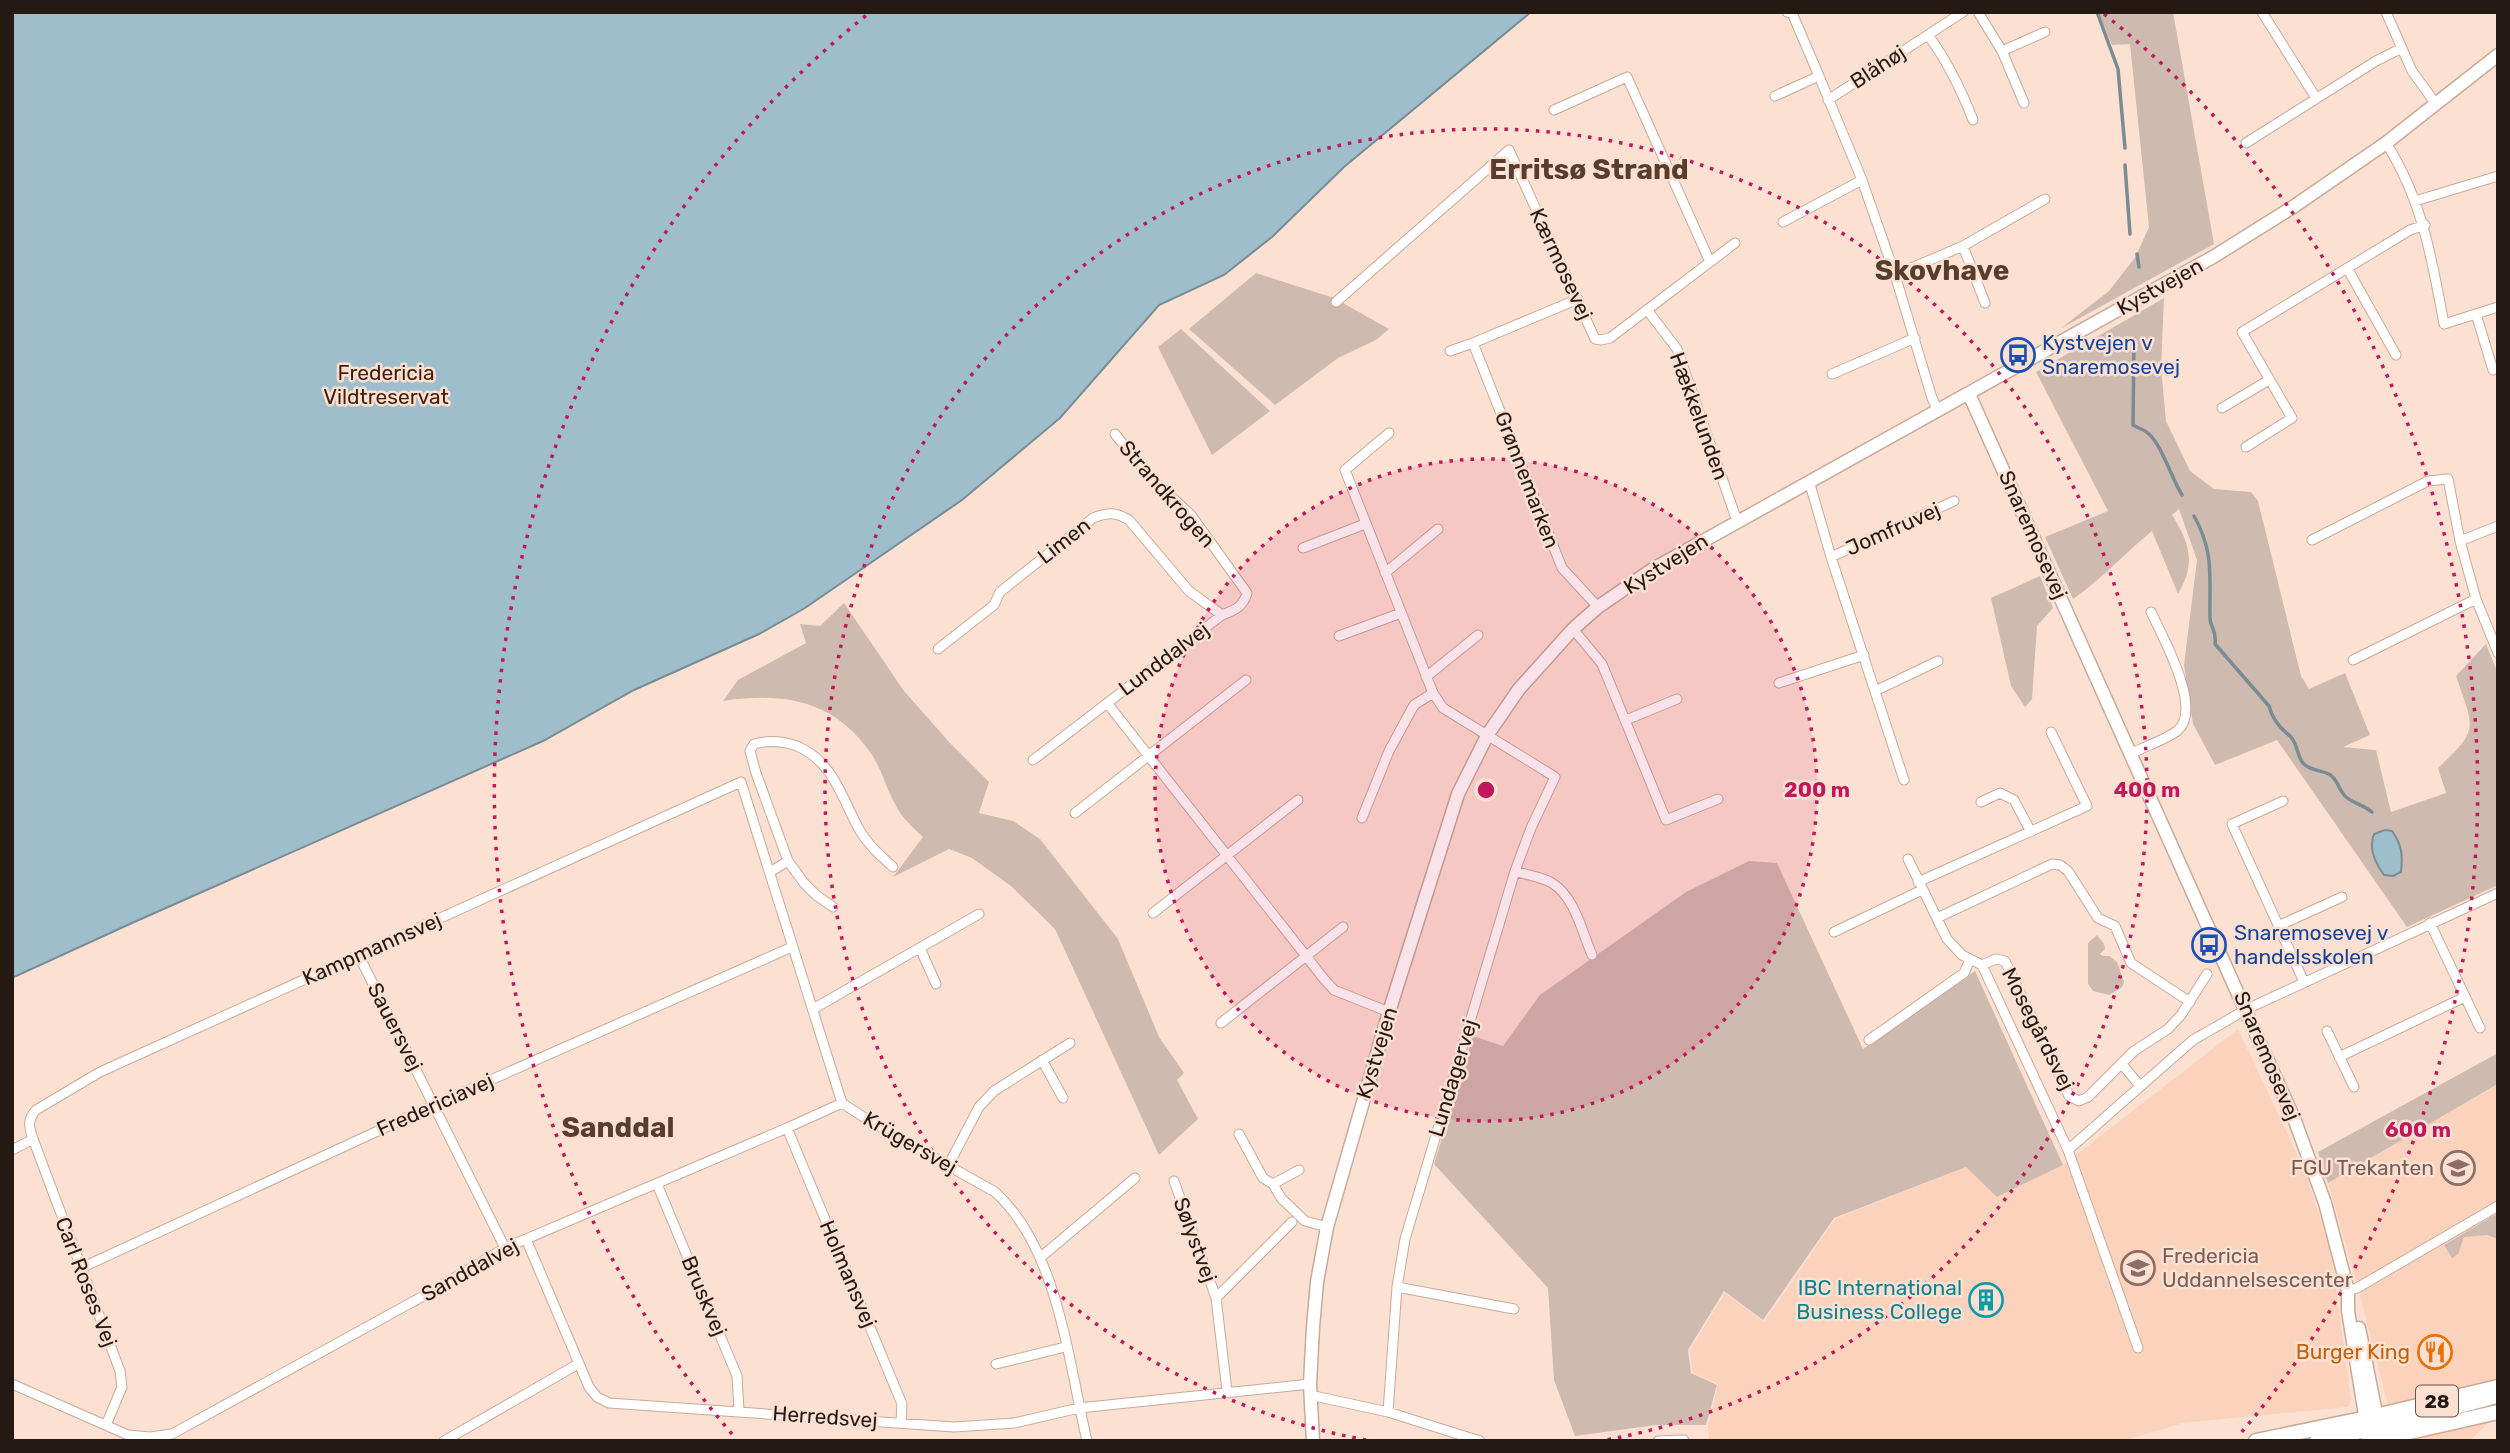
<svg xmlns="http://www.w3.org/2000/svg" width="2510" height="1453" viewBox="0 0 2510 1453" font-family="Rubik,sans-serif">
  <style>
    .built { fill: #fbd3bd }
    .green { fill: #cfbaaf }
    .water { fill: #9dbeca; stroke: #798c93; stroke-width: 2 }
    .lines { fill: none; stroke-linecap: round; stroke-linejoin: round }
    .stream { stroke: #798c93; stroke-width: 3.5 }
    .street-casing { stroke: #c9a998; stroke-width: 11 }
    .secondary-casing { stroke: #c9a998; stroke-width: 15 }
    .primary-casing { stroke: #c9a998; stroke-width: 17 }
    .street { stroke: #fff; stroke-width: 9 }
    .secondary { stroke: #fff; stroke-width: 12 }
    .primary { stroke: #fff; stroke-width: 14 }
    .ring { fill: none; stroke: #c2185b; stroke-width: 3.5; stroke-dasharray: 3.5 7 }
    .labels { text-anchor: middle; stroke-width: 5; stroke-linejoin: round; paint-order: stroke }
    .shield { fill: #fce1d3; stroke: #66554d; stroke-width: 2 }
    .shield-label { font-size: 19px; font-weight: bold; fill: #251913 }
    .street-label { font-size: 21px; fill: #251913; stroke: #fce1d3 }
    .transit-label { font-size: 21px; fill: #164399; stroke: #fce1d3; text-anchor: start }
    .park-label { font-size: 21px; fill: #441d04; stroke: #fce1d3 }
    .education-label { font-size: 21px; fill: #785e54; stroke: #fce1d3; text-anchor: end }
    .culture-label { font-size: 21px; fill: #0d838f; stroke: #fce1d3; text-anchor: end }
    .food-label { font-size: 21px; fill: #c56008; stroke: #fce1d3; text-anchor: end }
    .district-label { font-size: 28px; font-weight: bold; fill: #573d2e; stroke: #fce1d3 }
    .centre { fill: #c2185b; stroke: #fce1d3; stroke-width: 3.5 }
    .ring-label { font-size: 21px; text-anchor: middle; font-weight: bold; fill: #c2185b; stroke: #fce1d3; stroke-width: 5; stroke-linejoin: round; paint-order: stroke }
  </style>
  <rect width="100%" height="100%" fill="#fce1d3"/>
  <path class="built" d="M2238 1029 2306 1173 2331 1254 2351 1400 2348 1407 2183 1423 2123 1441H1709L1708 1426 1718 1384 1693 1373 1690 1350 1725 1293 1764 1322 1835 1219 1966 1167 1998 1197 2063 1165Z
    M2497 1085 2498 1413 2470 1441H2397L2356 1279 2328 1183Z"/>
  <path class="green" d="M2098 12H2173L2214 244 2060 329 2109 291 2136 256 2149 227 2130 44 2112 45Z
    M1256 273 1334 298 1389 329 1376 340 1338 358 1275 405 1189 329Z
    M2164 298 2161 368 2166 421 2190 471 2214 489 2251 492 2258 501 2301 676 2309 689 2345 673 2370 735 2343 747 2376 750 2391 812 2446 793 2438 768C2480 729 2474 729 2456 676L2486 644 2498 674V885L2407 927 2277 740 2215 765 2193 724 2184 665 2197 560 2179 509 2172 515C2190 543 2196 564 2178 594L2152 531C2125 553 2102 579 2073 599L2045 537 2108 511 2036 372Z
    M1181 329 1270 411 1212 455 1158 347Z
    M2040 576 2053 608 2037 626 2032 699 2025 707 2011 686 1991 598Z
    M844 603 904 691 950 743 989 782 979 813 1013 821 1040 839 1118 939 1159 1037 1184 1073 1177 1080 1198 1119 1159 1155 1055 929 1011 886 972 858 949 849 893 877 923 837C912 827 902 818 895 804 886 788 882 770 872 755 835 700 784 692 723 701L738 680 806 643 800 624 820 626Z
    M1749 861 1777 863 1863 1049 1975 971 2063 1165 1997 1197 1966 1167 1834 1218 1763 1320 1724 1291 1688 1350 1691 1373 1717 1385 1706 1425H1656L1575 1436 1554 1380 1548 1288 1434 1164 1473 1036 1503 1046 1540 995 1686 892Z
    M2097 935 2104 944 2105 949 2100 954 2103 956H2110L2117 962 2124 982 2122 987 2109 995 2093 991 2088 984V943Z
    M2498 1053V1087L2496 1085 2328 1183 2318 1152Z
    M2498 1213V1239L2487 1235 2464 1237 2458 1254 2452 1258 2444 1245Z"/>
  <path class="water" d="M12 12H1531L1344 167 1272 237 1224 275 1159 305 1060 418 962 500 805 608 759 634 634 690 543 741 132 923 12 978Z
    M2385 830 2392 831C2402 845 2403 855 2401 872L2393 876 2384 875C2375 863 2368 849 2374 834Z"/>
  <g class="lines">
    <path class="stream" d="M2097 12 2118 69 2125 148
      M2125 165 2130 234
      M2137 254 2139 267
      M2134 339 2133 425C2138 428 2145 430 2149 434 2162 446 2172 479 2182 495
      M2194 516C2215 553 2209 579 2210 618 2210 628 2217 629 2215 644L2269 706C2272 718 2281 729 2290 736 2298 743 2297 758 2304 764 2311 771 2321 770 2329 774 2338 779 2338 789 2345 796 2350 802 2364 805 2372 812"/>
    <g class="street-casing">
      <path id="street" d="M1787 12 1792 13 1819 76
        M1978 12 2002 51 2024 103
        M2262 12 2316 98
        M2386 12 2412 71 2436 104
        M1928 35C1948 62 1961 89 1973 120
        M2002 51 2045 32
        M1775 96 1819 76 1862 180 1895 275 1932 398 1938 411
        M1828 100 1963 12
        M1554 110 1627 77 1710 262
        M2246 143 2376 61 2400 49
        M2386 143C2422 199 2432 259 2444 324L2498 307
        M2415 201 2498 176
        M1783 222 1862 180
        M1963 246 1985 303
        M2347 268 2396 355
        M1895 275 1963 246 2045 199
        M1578 299 1473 343 1562 568 1598 607
        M1336 302 1509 150 1595 339 1601 340 1610 338 1735 243
        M1648 311 1677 349 1737 521
        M2476 314 2493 370
        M1450 351 1473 343
        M1832 374 1915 338
        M2222 408 2269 380
        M2246 447 2292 418 2242 332 2410 230 2425 225
        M1809 481 1831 557 1904 780
        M2312 540 2428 481 2448 479 2460 541 2476 599 2498 653
        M2460 541 2498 526
        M1303 548 1365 524
        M1831 557 1954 501
        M1385 573 1438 529
        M1573 629 1602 664 1666 820 1718 799
        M1339 636 1401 613
        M938 649 994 605 1000 592 1093 518C1108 512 1116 512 1129 520L1189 591 1222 615
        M2353 660 2476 599
        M1426 677 1478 635
        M1779 683 1864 655
        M1875 691 1938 661
        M1107 703 1324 979 1334 990 1389 1012
        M1626 720 1677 699
        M2132 753C2146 746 2165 740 2177 731 2204 710 2162 636 2151 612
        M1033 760 1222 615C1235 610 1243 607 1247 593L1191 515 1149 476 1115 434
        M2283 801 2232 824 2304 982
        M1981 802 2000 793 2014 800 2031 832
        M1075 813 1246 680
        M1362 818 1389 751 1414 705 1433 693
        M1908 859 1947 939 1962 955 1982 965 2068 1150
        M1515 871C1526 875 1542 877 1552 883 1575 897 1582 932 1592 955
        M770 872 788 861
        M1918 882 2087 806 2051 732
        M833 907 816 895 804 883 788 861 756 773 750 751 754 744C768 740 783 741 797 746 834 762 842 799 860 831 869 846 881 856 893 867
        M1153 913 1298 800
        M1937 918 2052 864 2060 865 2068 871 2098 918 2115 926 2131 963 2190 1002
        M2430 923 2480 1028
        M2278 926 2342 897
        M1834 932 1922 890
        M920 948 936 984
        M359 956 505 1248
        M1982 965 1996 959 2005 961 2069 1096 2079 1101 2088 1097 2134 1051 2168 1029 2181 1015 2207 974
        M813 1009 979 914
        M1221 1023 1343 927
        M2327 1031 2354 1087
        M1869 1040 1964 973 1970 960
        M2339 1057 2465 997
        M1042 1060 1063 1098
        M2122 1064 2140 1086
        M787 1128 902 1404 901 1422
        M1239 1134 1263 1178 1273 1184 1281 1198 1305 1221 1327 1227
        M12 1150 33 1139
        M949 1164 979 1107 994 1091 1070 1043
        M1174 1181 1216 1298 1227 1391
        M657 1184 737 1376 739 1411
        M1273 1184 1299 1170
        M526 1239 589 1387 597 1397 609 1403 954 1427 1014 1423 1079 1408 1310 1384
        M1041 1257 1135 1178
        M81 1268 434 1105 792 947
        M1397 1287 1514 1309
        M2348 1291 2357 1288 2498 1206
        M1216 1298 1292 1222
        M2138 1348 2068 1150 2193 1040 2247 1009 2498 893
        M996 1364 1065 1347
        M12 1384 128 1435 150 1437 172 1434 427 1294 505 1248 787 1128 842 1103
        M1310 1395 1388 1412 1480 1441
        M1388 1412 1397 1287 1405 1239 1515 871 1531 828 1555 777 1443 708 1433 693 1345 470 1389 433
        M106 1425 122 1387 120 1371 33 1139C29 1127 27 1120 36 1110L100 1072 741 782 842 1103 871 1122 995 1192C1058 1249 1068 1360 1087 1441
        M444 1441 578 1364
        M1658 1441 1684 1440"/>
    </g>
    <g class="secondary-casing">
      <path id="secondary" d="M1969 394 2295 1121 2325 1203 2348 1291V1311L2367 1427
        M2359 1328 2378 1423
        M1313 1441 1310 1384 1313 1327 1317 1282 1327 1227 1389 1012 1458 794 1488 734 1519 689 1573 629 1598 607 1653 569 2213 257 2293 207 2386 143 2498 55"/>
    </g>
    <g class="primary-casing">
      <path id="primary" d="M2256 1441 2367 1418 2498 1387
        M2317 1441 2361 1431 2376 1417
        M2368 1441 2372 1433 2391 1424 2493 1397
        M2370 1441 2498 1412"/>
    </g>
    <use href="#street" class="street"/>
    <use href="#secondary" class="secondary"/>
    <use href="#primary" class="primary"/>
  </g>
  <circle cx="1486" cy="790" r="331" fill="#c2185b" fill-opacity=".12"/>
  <g class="ring">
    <circle cx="1486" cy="790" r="331"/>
    <path d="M1366 1440A661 661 0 1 1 1606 1440"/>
    <path d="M732 1434A992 992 0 0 1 868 14M2104 14A992 992 0 0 1 2240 1434"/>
  </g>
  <defs>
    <g id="bus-ring" transform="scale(1.75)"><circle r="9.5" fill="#fce1d3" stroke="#1a4fb4" stroke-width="1.5"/><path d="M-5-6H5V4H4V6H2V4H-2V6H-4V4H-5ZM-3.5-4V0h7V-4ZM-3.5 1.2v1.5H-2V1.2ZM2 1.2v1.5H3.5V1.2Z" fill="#1a4fb4"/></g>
    <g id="school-ring" transform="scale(1.75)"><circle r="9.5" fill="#fce1d3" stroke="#8d6e63" stroke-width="1.5"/><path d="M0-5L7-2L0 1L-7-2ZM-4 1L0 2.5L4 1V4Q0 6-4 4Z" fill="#8d6e63"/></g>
    <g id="building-ring" transform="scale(1.75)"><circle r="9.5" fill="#fce1d3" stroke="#0f9aa8" stroke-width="1.5"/><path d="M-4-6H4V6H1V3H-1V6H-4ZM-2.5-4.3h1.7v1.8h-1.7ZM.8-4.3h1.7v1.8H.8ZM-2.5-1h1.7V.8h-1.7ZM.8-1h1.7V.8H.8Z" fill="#0f9aa8"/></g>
    <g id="restaurant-ring" transform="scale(1.75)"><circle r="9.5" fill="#fce1d3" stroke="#e8710a" stroke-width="1.5"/><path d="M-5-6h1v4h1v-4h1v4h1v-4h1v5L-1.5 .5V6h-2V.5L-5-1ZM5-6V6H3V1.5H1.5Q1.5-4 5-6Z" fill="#e8710a"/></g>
  </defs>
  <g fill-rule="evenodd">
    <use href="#bus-ring" x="2018" y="355"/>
    <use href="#bus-ring" x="2209" y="945"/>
    <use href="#school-ring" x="2458" y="1168"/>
    <use href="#school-ring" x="2138" y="1268"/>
    <use href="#building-ring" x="1986" y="1300"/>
    <use href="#restaurant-ring" x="2435" y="1352"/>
  </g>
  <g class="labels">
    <rect class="shield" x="2416" y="1385.5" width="42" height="31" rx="5"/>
    <g class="shield-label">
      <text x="2437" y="1408">28</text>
    </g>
    <g class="street-label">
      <text transform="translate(1878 67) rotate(-33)" y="7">Blåhøj</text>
      <text transform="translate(1561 264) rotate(65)" y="7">Kærmosevej</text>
      <text transform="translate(2160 287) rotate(-29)" y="7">Kystvejen</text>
      <text transform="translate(1699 416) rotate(70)" y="7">Hækkelunden</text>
      <text transform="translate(1527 480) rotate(69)" y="7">Grønnemarken</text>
      <text transform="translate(1167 494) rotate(49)" y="7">Strandkrogen</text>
      <text transform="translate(1893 529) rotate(-24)" y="7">Jomfruvej</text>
      <text transform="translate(2033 535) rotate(66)" y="7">Snaremosevej</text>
      <text transform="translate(1064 541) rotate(-38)" y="7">Limen</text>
      <text transform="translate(1666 564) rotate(-32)" y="7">Kystvejen</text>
      <text transform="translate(1164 659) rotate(-37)" y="7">Lunddalvej</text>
      <text transform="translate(372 949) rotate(-24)" y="7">Kampmannsvej</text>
      <text transform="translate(395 1027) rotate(63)" y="7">Sauersvej</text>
      <text transform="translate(2038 1029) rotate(63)" y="7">Mosegårdsvej</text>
      <text transform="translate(1377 1053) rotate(-73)" y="7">Kystvejen</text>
      <text transform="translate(2267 1056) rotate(67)" y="7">Snaremosevej</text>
      <text transform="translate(1453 1078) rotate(-73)" y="7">Lundagervej</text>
      <text transform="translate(435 1105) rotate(-24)" y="7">Fredericiavej</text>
      <text transform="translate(910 1143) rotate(30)" y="7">Krügersvej</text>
      <text transform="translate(1195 1240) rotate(70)" y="7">Sølystvej</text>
      <text transform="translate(470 1270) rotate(-29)" y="7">Sanddalvej</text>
      <text transform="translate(848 1274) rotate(67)" y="7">Holmansvej</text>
      <text transform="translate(86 1282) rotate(69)" y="7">Carl Roses Vej</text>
      <text transform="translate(704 1296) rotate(67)" y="7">Bruskvej</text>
      <text transform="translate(825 1417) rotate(4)" y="7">Herredsvej</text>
    </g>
    <g class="transit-label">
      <text x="2042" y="350">Kystvejen v<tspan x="2042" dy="24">Snaremosevej</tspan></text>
      <text x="2234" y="940">Snaremosevej v<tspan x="2234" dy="24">handelsskolen</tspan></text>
    </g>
    <g class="park-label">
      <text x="386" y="380">Fredericia<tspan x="386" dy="24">Vildtreservat</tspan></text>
    </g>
    <g class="education-label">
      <text x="2434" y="1175">FGU Trekanten</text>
      <text x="2162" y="1263" text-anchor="start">Fredericia<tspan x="2162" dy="24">Uddannelsescenter</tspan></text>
    </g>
    <g class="culture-label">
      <text x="1962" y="1295">IBC International<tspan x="1962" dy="24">Business College</tspan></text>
    </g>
    <g class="food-label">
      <text x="2410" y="1359">Burger King</text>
    </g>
    <g class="district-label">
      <text x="1589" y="179">Erritsø Strand</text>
      <text x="1942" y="280">Skovhave</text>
      <text x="618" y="1137">Sanddal</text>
    </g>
  </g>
  <circle cx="1486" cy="790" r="10" class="centre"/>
  <g class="ring-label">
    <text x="1817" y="797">200 m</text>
    <text x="2147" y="797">400 m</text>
    <text x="2418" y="1137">600 m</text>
  </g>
  <rect width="2510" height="1453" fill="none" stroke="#251913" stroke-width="28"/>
</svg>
